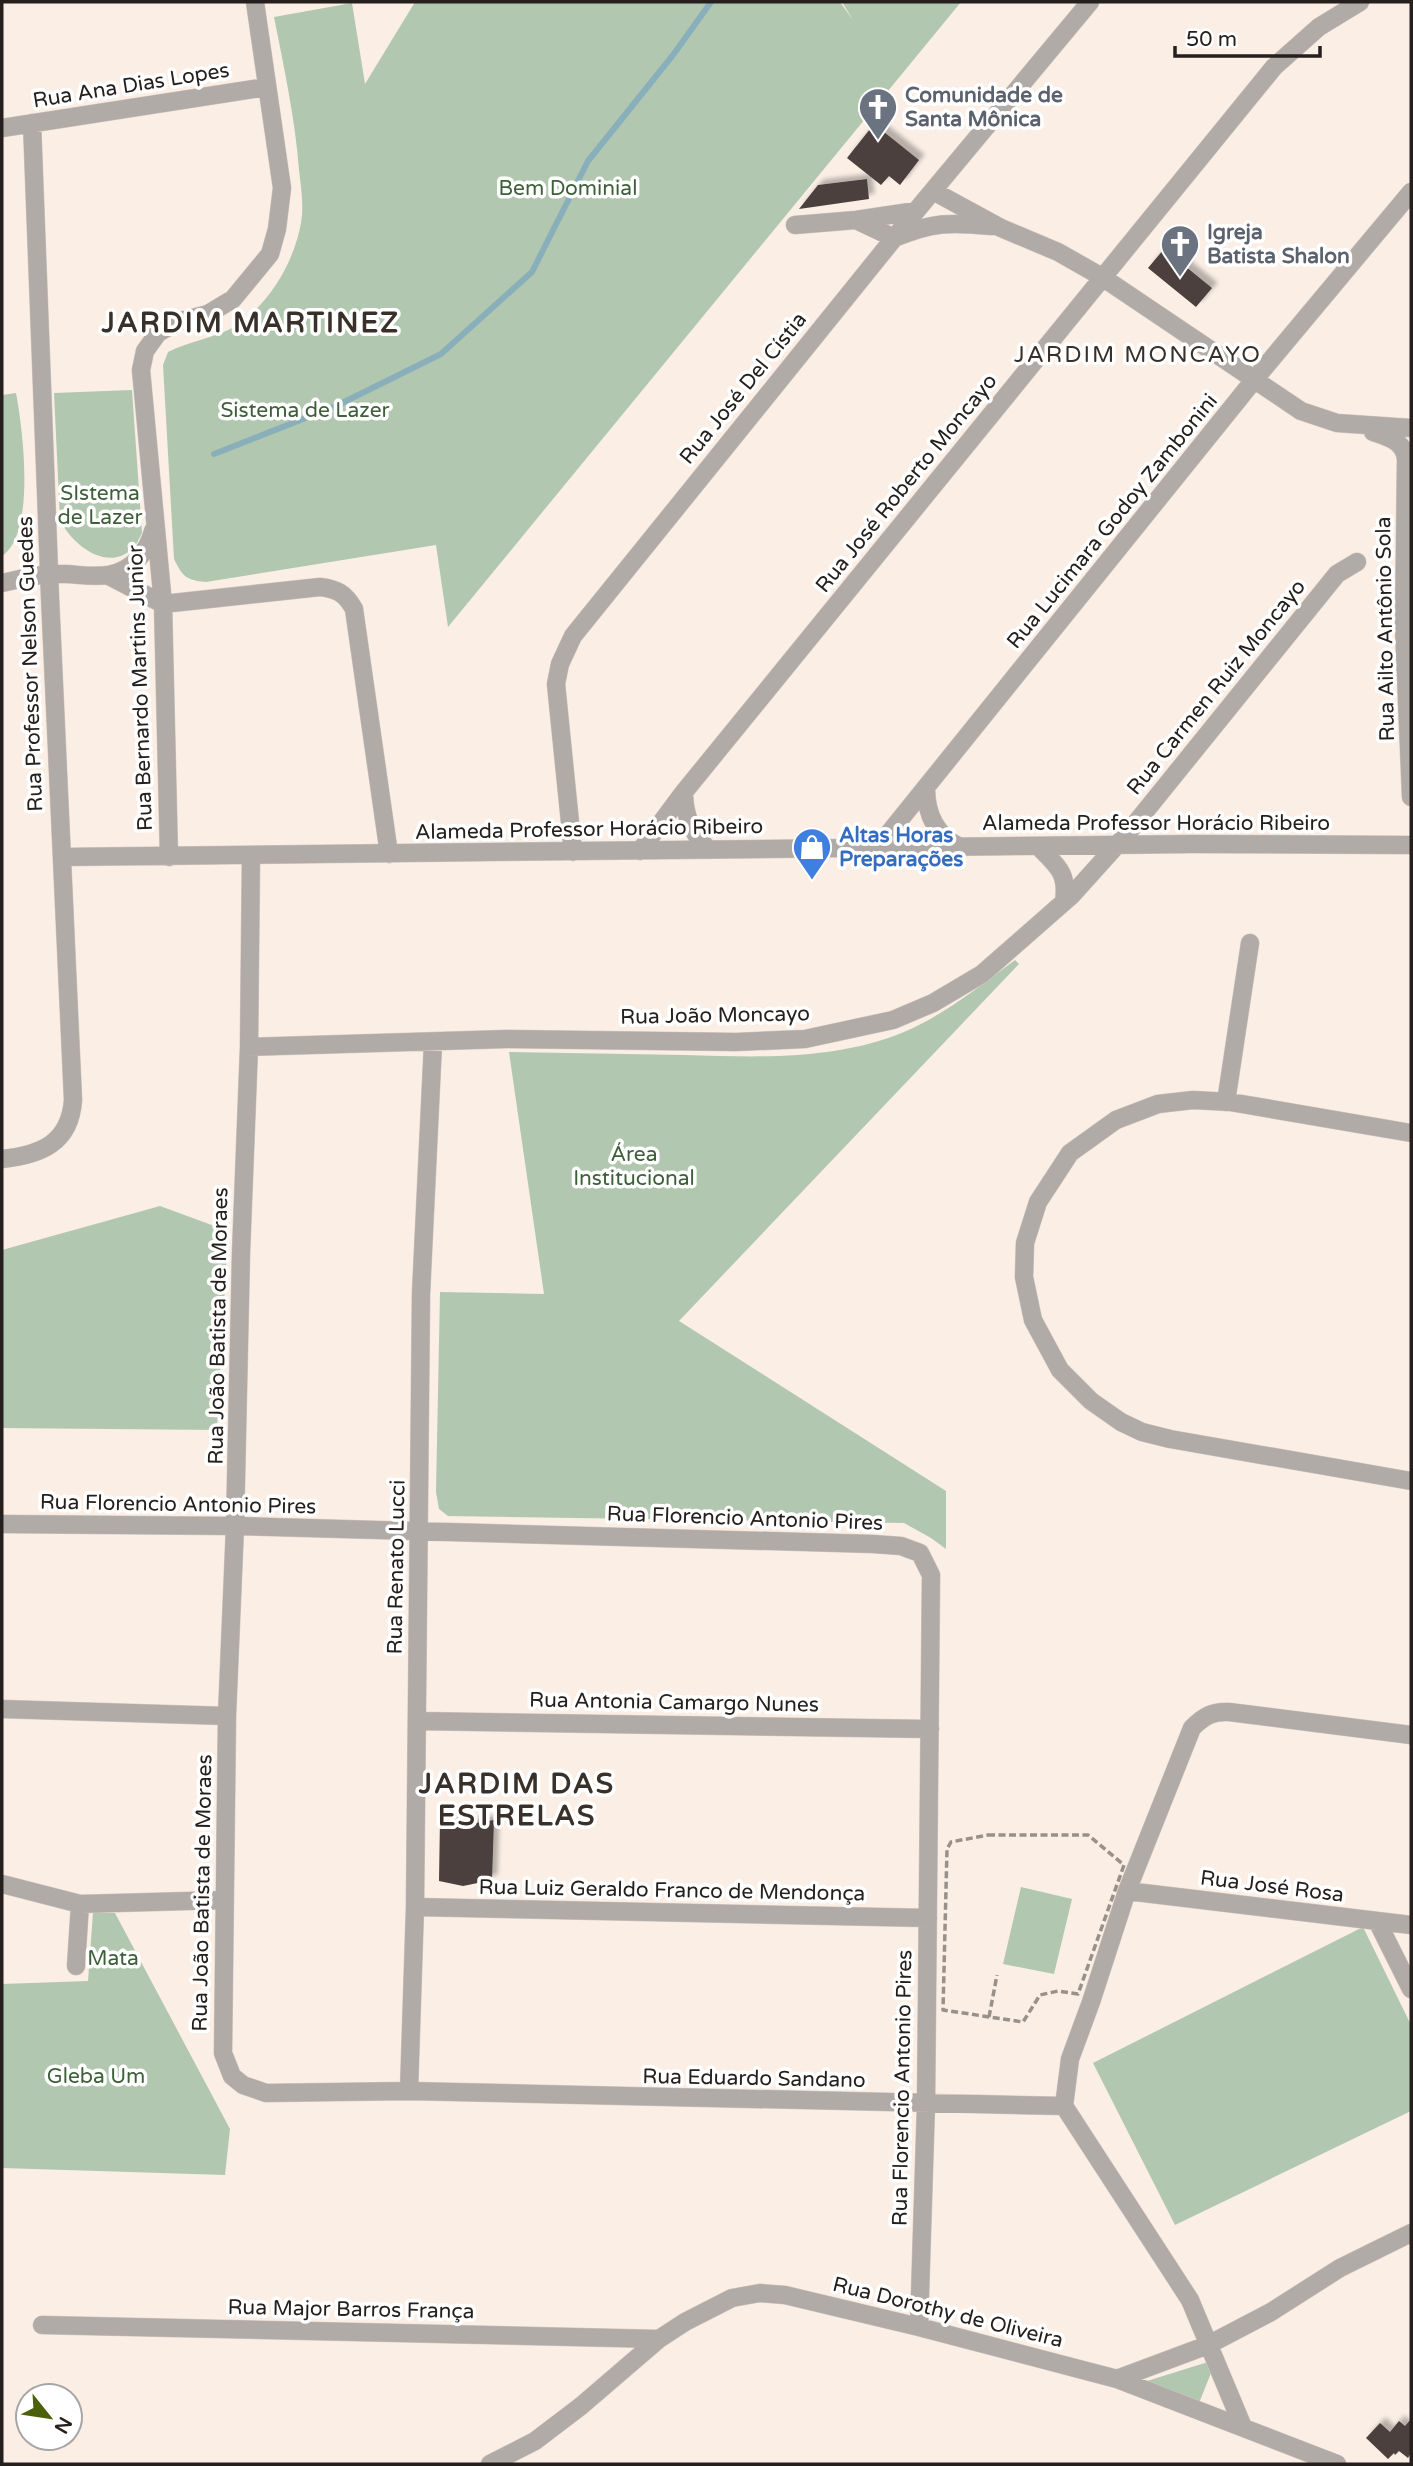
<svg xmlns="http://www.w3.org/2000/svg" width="1413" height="2466" viewBox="0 0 1413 2466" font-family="'Varela Round',sans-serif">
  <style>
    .green { fill: #b2c7b0 }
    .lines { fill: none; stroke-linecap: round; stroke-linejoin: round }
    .stream { stroke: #89b0ba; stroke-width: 6 }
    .building { fill: #4b3f3c; filter: url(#shadow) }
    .minor-casing { stroke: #d4c9c1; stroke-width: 19 }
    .path { stroke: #99908a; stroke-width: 3.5; stroke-dasharray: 7 3.5; stroke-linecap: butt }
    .minor { stroke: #b1aba8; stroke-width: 18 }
    .labels { text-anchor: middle; stroke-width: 7; stroke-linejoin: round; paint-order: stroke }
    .street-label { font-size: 21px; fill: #25201d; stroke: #fff }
    .worship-label { font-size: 21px; font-weight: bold; fill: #5b616d; stroke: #fff; text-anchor: start }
    .park-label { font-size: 21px; fill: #3d6039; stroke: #fff }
    .shop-label { font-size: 21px; font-weight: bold; fill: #366cbe; stroke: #fff; text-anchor: start }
    .neighbourhood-label { font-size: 23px; letter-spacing: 2px; fill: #393029; stroke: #fff }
    .district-label { font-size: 28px; font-weight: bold; letter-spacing: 2px; fill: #393029; stroke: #fff }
  </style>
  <defs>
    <filter id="shadow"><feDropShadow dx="5.5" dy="-5.5" stdDeviation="2" flood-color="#0004"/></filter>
  </defs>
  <rect width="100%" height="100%" fill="#faeee5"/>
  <path class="green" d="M415 2H840L853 20 842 2H961L448 627 436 545 206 582C186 580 183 577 174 559L163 365 168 352C189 341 217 338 237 325 270 303 294 262 301 223 304 206 301 187 299 170 295 118 284 68 274 17L352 3 365 84Z
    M132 390 142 533C139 538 137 544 133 548 108 573 72 545 60 520L54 393Z
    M16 393C23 430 36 534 2 556V395Z
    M1015 960 1019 964 679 1321 946 1491V1549L931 1538 904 1523 448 1516 439 1509 436 1492 440 1292 544 1294 509 1052C567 1053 626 1054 684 1055 759 1057 833 1061 904 1032 944 1015 980 986 1015 960Z
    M160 1206 228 1231 217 1430 2 1428V1250Z
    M1021 1887 1072 1899 1054 1974 1003 1964Z
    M93 1913H115L230 2129 225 2175 2 2168V1984L88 1981Z
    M1363 1927 1411 2025V2111L1175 2225 1093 2063Z
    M1208 2362 1211 2373 1199 2403 1147 2381Z"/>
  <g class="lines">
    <path class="stream" d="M214 454 336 406 441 354 532 272 588 161 673 55 711 2"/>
  </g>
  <path class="building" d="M874 124 919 160 900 185 889 176 881 185 847 158Z
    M867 179 869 199 799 209 818 185Z
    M1164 249 1212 288 1196 307 1148 268Z
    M440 1820 464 1825 494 1820 492 1880 463 1886 439 1881Z
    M1411 2419V2453L1408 2458 1399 2451 1395 2455 1394 2453 1388 2459 1366 2438 1380 2423 1390 2432 1399 2421 1405 2426Z"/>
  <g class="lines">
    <g class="minor-casing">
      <path id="minor" d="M2 128 267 87
        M933 191 1001 228 1058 252 1102 277 1301 411 1337 423 1411 428
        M856 220 894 238C933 222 950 222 991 226
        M795 225 856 220 916 211
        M1373 432C1388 437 1404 441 1406 459L1404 627 1411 797
        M109 576 163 604 320 587C337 589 345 593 354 609L389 854
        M2 583C17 580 34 575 50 574 83 572 112 586 138 559 146 550 150 543 153 531
        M926 788C926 814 935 835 960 847
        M684 792C684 816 692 833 709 850
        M1038 846C1058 867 1068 872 1064 902
        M877 848 1254 380 1411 192
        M640 851 684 792 1274 67 1319 27 1360 2
        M573 852 556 684 560 664 573 636 916 211 1090 2
        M251 856 249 1047 241 1253 235 1526 227 1716 223 2053 232 2076 243 2085 266 2093 409 2091 1064 2106 1190 2300 1243 2427
        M62 857 1192 844 1411 845
        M169 857 163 604 141 370 145 351 158 333 177 322 208 314 233 299 270 254 277 229 282 188 255 2
        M249 1047 507 1039 736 1042 805 1039 893 1020 933 1003 982 974 1072 895 1126 835 1337 574 1357 562
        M1226 1102 1250 943
        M1411 1133 1230 1102 1193 1100 1158 1104 1116 1120 1070 1153 1038 1202 1025 1243 1024 1277 1033 1320 1060 1370 1091 1401 1121 1422 1142 1432 1170 1439 1411 1481
        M2 1159C41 1155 70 1143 73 1100L50 597 32 123
        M2 1524 235 1526 873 1544 901 1546 920 1553 931 1575 926 2104 919 2327
        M2 1709 227 1716
        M417 1721 930 1729
        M2 1884 80 1904 224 1900
        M1127 1891 1411 1925
        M415 1907 928 1918
        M1377 1921 1411 1989
        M76 1966 80 1904
        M409 2091 415 1907 421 1294 433 1043
        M1064 2106 1070 2059 1091 2002 1127 1891 1192 1728C1204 1716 1213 1711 1229 1712L1411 1735
        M42 2325 659 2339
        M1117 2379 1337 2464
        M490 2464 535 2441 581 2406 659 2339 685 2322 732 2298 760 2293 785 2295 919 2327 1117 2379 1208 2345 1271 2312 1340 2268 1411 2233"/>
    </g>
    <path class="path" d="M988 1835H1088L1124 1865 1078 1994 1058 1991 1040 1995 1023 2022 943 2010 947 1849 951 1842Z
      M989 2017 997 1975"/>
    <use href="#minor" class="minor"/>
  </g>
  <defs>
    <g id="church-pin" transform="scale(2.0125)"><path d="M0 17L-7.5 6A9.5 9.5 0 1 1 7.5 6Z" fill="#6b7280" stroke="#fff"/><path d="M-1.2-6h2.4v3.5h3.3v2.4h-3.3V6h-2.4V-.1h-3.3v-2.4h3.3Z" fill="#fff"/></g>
    <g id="shop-pin" transform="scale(2.0125)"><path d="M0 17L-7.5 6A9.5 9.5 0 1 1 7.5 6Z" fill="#3f7fe0" stroke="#fff"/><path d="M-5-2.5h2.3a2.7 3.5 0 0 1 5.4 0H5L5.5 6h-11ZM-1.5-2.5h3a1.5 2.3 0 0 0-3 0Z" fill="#fff"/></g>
  </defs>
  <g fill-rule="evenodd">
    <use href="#church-pin" x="878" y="107"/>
    <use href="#church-pin" x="1180" y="244"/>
    <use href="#shop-pin" x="812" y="847"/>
  </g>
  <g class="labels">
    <g class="street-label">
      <text transform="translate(131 85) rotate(-9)" y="7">Rua Ana Dias Lopes</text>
      <text transform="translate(743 388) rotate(-51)" y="7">Rua José Del Cístia</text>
      <text transform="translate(906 483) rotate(-51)" y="7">Rua José Roberto Moncayo</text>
      <text transform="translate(1112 521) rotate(-51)" y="7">Rua Lucimara Godoy Zambonini</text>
      <text transform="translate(1385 629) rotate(-91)" y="7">Rua Ailto Antônio Sola</text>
      <text transform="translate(30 664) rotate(-92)" y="7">Rua Professor Nelson Guedes</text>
      <text transform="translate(1216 687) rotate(-51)" y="7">Rua Carmen Ruiz Moncayo</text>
      <text transform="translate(140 688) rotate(-92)" y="7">Rua Bernardo Martins Junior</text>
      <text x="1156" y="830">Alameda Professor Horácio Ribeiro</text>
      <text transform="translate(589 829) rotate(-1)" y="7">Alameda Professor Horácio Ribeiro</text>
      <text transform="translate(715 1015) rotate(-1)" y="7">Rua João Moncayo</text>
      <text transform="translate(218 1326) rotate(-89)" y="7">Rua João Batista de Moraes</text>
      <text transform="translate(178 1504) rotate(1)" y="7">Rua Florencio Antonio Pires</text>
      <text transform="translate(745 1518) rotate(2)" y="7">Rua Florencio Antonio Pires</text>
      <text transform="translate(396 1567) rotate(-89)" y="7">Rua Renato Lucci</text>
      <text transform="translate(674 1702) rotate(1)" y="7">Rua Antonia Camargo Nunes</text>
      <text transform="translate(1272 1886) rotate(7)" y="7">Rua José Rosa</text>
      <text transform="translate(672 1890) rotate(1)" y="7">Rua Luiz Geraldo Franco de Mendonça</text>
      <text transform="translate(202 1893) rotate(-89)" y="7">Rua João Batista de Moraes</text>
      <text transform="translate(754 2078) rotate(1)" y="7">Rua Eduardo Sandano</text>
      <text transform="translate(902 2088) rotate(-89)" y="7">Rua Florencio Antonio Pires</text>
      <text transform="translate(351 2309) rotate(1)" y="7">Rua Major Barros França</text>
      <text transform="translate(948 2312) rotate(14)" y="7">Rua Dorothy de Oliveira</text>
    </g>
    <g class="worship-label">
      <text x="905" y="102">Comunidade de<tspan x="905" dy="24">Santa Mônica</tspan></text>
      <text x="1207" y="239">Igreja<tspan x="1207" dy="24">Batista Shalon</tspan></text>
    </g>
    <g class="park-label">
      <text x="568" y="195">Bem Dominial</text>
      <text x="305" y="417">Sistema de Lazer</text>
      <text x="100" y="500">SIstema<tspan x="100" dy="24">de Lazer</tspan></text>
      <text x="634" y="1161">Área<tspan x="634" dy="24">Institucional</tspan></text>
      <text x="113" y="1965">Mata</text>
      <text x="96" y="2083">Gleba Um</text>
    </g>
    <g class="shop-label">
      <text x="839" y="842">Altas Horas<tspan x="839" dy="24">Preparações</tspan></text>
    </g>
    <g class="neighbourhood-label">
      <text x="1138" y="362">JARDIM MONCAYO</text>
    </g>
    <g class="district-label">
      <text x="251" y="332">JARDIM MARTINEZ</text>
      <text x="517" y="1793">JARDIM DAS<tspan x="517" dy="32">ESTRELAS</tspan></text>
    </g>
  </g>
  <rect width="1413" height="2466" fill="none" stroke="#25201d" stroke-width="7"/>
  <g transform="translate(49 2417) rotate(120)"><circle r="33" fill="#ffffff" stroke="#a8a6a5" stroke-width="2"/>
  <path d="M0-5L12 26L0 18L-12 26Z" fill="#4b6008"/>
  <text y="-10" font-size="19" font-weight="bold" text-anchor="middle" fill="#25201d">N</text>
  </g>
  <path d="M1175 46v10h145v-10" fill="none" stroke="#25201d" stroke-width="3.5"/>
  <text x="1186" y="46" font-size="21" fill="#25201d" stroke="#ffffff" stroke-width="5" paint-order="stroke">50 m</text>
</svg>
